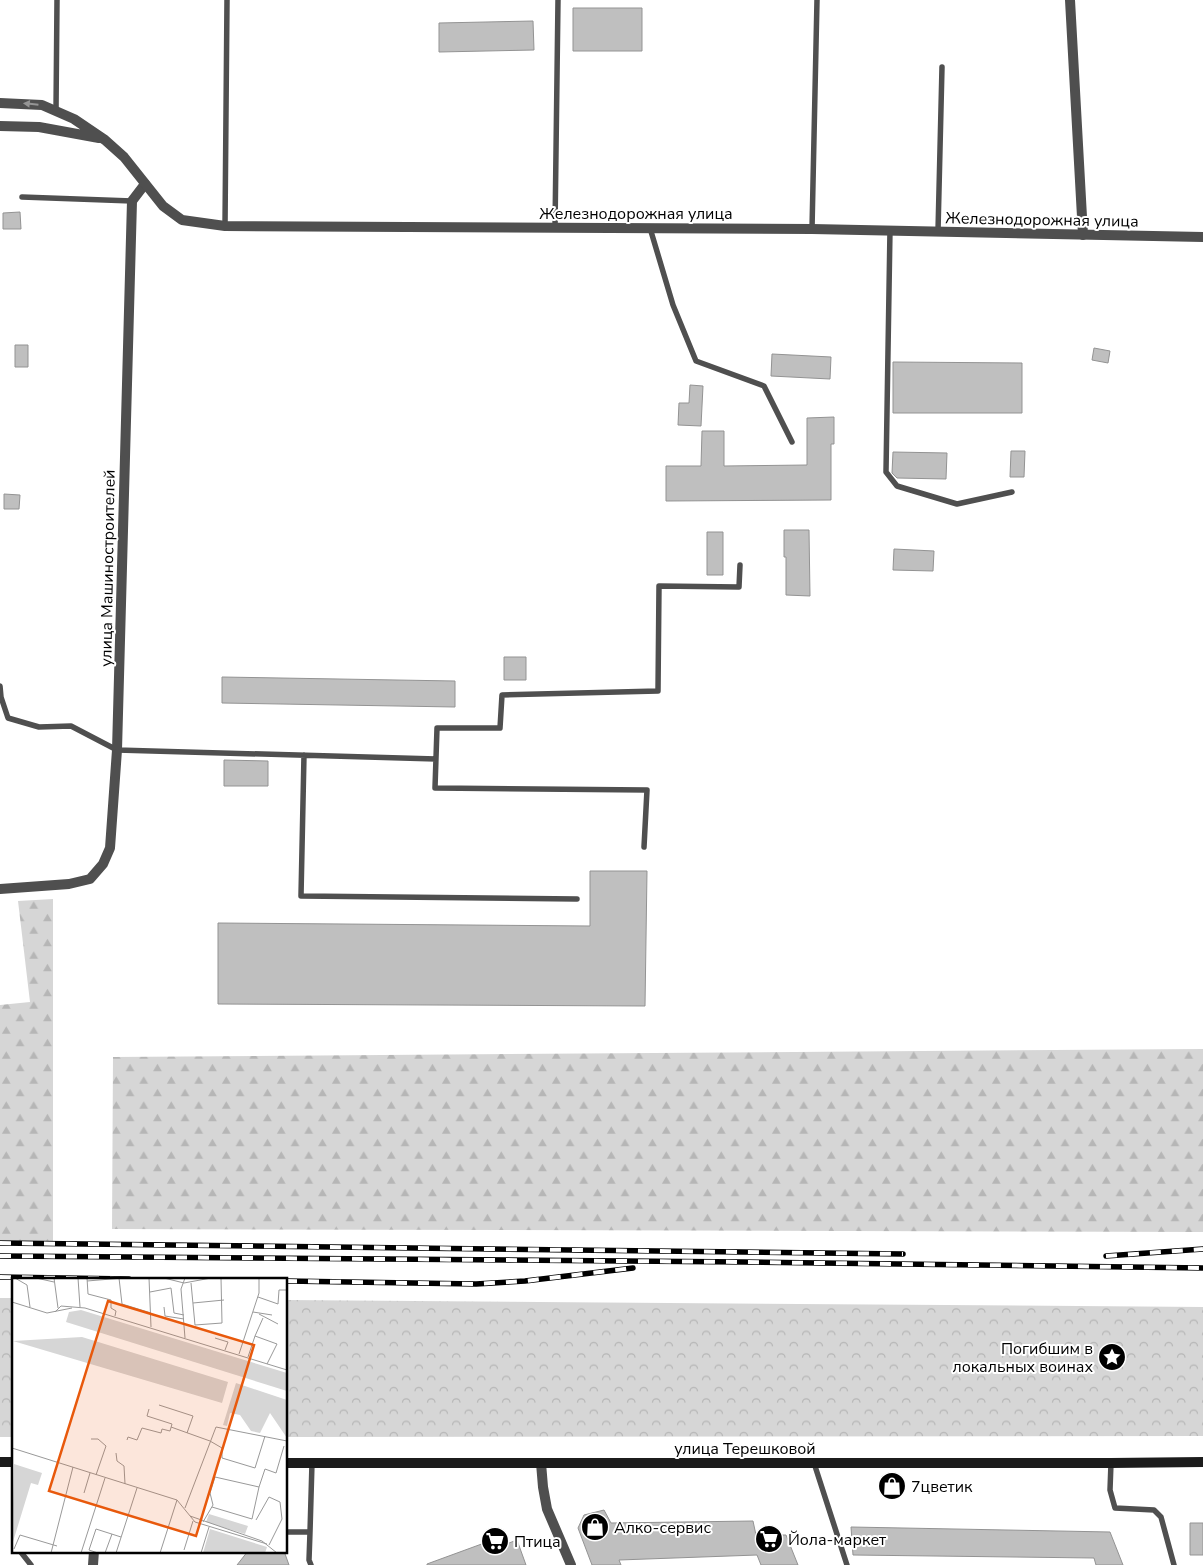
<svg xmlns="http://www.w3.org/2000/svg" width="1203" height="1565" viewBox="0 0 1203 1565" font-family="'Nunito Sans',sans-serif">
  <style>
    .forest { fill: url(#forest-firs) }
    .park { fill: url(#park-crowns) }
    .building { fill: #bfbfbf; stroke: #939393 }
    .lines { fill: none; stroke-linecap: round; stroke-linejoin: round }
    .service { stroke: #4f4f4f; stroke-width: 5.5 }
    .minor { stroke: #4f4f4f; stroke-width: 10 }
    .tertiary { stroke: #4f4f4f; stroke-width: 10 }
    .secondary { stroke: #1c1c1c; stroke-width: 10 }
    .rail-casing { stroke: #000; stroke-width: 5.5 }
    .rail { stroke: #fff; stroke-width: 4; stroke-dasharray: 11; stroke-linecap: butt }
    .oneway { fill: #959595 }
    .labels { text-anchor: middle; stroke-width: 4; stroke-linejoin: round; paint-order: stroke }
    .street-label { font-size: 16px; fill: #000; stroke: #fff }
    .poi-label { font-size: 16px; fill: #000; stroke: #fff; text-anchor: start }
    .inset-road { fill: none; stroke: #999; stroke-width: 1 }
    .view { fill: #e8590c; fill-opacity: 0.15; stroke: #e8590c; stroke-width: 2.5 }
    .inset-edge { fill: none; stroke: #000; stroke-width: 2.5 }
  </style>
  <defs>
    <pattern id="forest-firs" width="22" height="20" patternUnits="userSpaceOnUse" patternTransform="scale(1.25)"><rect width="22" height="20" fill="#d6d6d6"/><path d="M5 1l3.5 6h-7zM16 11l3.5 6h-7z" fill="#b6b6b6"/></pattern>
    <pattern id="park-crowns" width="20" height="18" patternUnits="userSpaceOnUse" patternTransform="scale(1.25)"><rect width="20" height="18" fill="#d6d6d6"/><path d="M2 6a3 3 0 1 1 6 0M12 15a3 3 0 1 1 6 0" fill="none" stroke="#b6b6b6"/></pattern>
  </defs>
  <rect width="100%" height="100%" fill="#fff"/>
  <path class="forest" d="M53 899V1242L0 1241V1005L30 1002 18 901Z
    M1203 1049V1232L112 1229 113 1057Z"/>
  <path class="park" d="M0 1298H14V1437H0Z
    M286 1300 1203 1307V1436L286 1437Z"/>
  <path class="building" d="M573 8H642V51H573Z
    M533 21 534 50 439 52V23Z
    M20 212 21 229H3V213Z
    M15 345H28V367H15Z
    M1094 348 1110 351 1108 363 1092 360Z
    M772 354 831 357 830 379 771 376Z
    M893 362 1022 363V413H893Z
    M690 385 703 386 701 426 678 425 679 403H689Z
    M834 417V444H831V500L666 501V466H701L702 431H724V466L807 465V418Z
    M1011 451H1025L1024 477H1010Z
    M893 452 947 453 946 479 897 478 892 473Z
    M4 494 20 495 19 509H4Z
    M784 530H809L810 596 786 595V557H784Z
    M707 532H723V575H707Z
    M894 549 934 551 933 571 893 570Z
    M504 657H526V680H504Z
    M222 677 455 681V707L222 703Z
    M224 760 268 761V786H224Z
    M590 871H647L645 1006 218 1004V923L590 926Z
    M898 1475 899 1490 883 1491 882 1476Z
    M604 1510 611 1523 753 1521 756 1535H786L798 1565H761L757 1555 619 1560 621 1565H592L578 1528 584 1515Z
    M1190 1523H1203V1555H1190Z
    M851 1527 1110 1532 1123 1565H1096L1094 1558 853 1555Z
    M498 1538 501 1546 517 1540 526 1565H427V1564Z
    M248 1551H275L278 1553 284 1551 289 1565H237Z"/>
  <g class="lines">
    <path class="service" d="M56 111 57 0
      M22 197 132 201
      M225 226 227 0
      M555 228 558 0
      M650 228 673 305 696 361 764 386 792 442
      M812 229 817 0
      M890 230 886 472 897 486 957 504 1012 492
      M938 231 942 67
      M0 686 1 697 8 718 39 727 71 726 117 750 436 759
      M304 755 301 896 577 899
      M644 847 647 790 435 788 437 728H500L502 695 658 691 659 586 739 587 740 565
      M814 1463 847 1565
      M1111 1463 1110 1490 1115 1508 1154 1510 1161 1517 1174 1565
      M286 1532H310
      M20 1551 31 1565
      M311 1565 309 1560 310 1532 312 1463"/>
    <path class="minor" d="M1070 0 1083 235
      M0 889 69 884 90 879 103 864 110 848 117 750 132 201 145 184
      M541 1463 543 1487 547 1509 571 1565
      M93 1565 94 1551"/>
    <path class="tertiary" d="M0 103 42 105 74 119 105 140 124 157 163 206 182 220 225 226 812 229 1203 237
      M0 126 39 127 99 138"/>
    <path class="secondary" d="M0 1462H14
      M286 1463H1111L1203 1462"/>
    <g class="rail-casing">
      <path id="rail" d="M0 1243 903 1254
        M0 1256 744 1262 1203 1268
        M1106 1256 1203 1249
        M0 1277 129 1279
        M286 1281 476 1284 525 1281 633 1268"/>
    </g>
    <use href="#rail" class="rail"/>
  </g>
  <defs><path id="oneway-solid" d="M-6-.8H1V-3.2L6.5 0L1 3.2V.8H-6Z" transform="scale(1.25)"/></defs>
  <use class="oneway" href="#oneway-solid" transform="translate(31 104) rotate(-174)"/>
  <defs>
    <g id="sight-disc" transform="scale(1.4375)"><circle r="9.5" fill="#000" stroke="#fff"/><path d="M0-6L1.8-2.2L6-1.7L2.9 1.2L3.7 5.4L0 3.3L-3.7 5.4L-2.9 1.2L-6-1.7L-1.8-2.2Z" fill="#fff"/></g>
    <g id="shop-disc" transform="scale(1.4375)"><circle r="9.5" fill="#000" stroke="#fff"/><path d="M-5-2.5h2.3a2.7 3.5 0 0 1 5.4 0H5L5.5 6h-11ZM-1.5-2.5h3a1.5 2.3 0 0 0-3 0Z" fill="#fff"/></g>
    <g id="supermarket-disc" transform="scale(1.4375)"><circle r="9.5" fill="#000" stroke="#fff"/><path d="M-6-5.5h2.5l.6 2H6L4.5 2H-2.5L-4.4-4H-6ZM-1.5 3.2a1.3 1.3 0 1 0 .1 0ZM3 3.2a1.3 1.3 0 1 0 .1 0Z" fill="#fff"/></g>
  </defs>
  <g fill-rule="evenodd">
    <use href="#sight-disc" x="1112" y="1357"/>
    <use href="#shop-disc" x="892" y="1486"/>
    <use href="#shop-disc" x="595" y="1527"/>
    <use href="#supermarket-disc" x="769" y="1539"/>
    <use href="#supermarket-disc" x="495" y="1541"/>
  </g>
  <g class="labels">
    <g class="street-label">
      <text x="636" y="219">Железнодорожная улица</text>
      <text transform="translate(1042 219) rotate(1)" y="6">Железнодорожная улица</text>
      <text transform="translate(107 568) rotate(-89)" y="6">улица Машиностроителей</text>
      <text x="745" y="1454">улица Терешковой</text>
    </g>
    <g class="poi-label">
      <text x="1093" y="1354" text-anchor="end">Погибшим в<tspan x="1093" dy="18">локальных воинах</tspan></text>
      <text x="911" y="1492">7цветик</text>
      <text x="614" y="1533">Алко-сервис</text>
      <text x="788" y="1545">Йола-маркет</text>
      <text x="514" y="1547">Птица</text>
    </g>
  </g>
  <g transform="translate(12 1278)">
    <rect width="275" height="275" fill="#fff"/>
    <path d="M70 59 216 104 210 125 1 63ZM224 105 275 122V160L258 135 248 155 239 153 228 137 218 135 215 148 211 147ZM2 186 30 195 26 207 19 205 0 267ZM197 236 236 248 233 256 194 244ZM198 251 255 269 253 275H191Z" fill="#d6d6d6"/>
    <path d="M69 32 275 95V113L54 44 57 34Z" fill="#d6d6d6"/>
    <path class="inset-road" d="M3 0 15 7 18 29M24 0 42 4M42 0 46 30M66 0 68 29M75 0 76 16 99 22V30L104 33 103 38M107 0 110 26 139 35M137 0 139 49M152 0 172 5 199 0M75 3 111 0M179 5 183 47 210 45 209 0M138 14 159 10 162 35 172 37M246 19 266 26 267 12H275M0 24 35 35 60 30M181 25 212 22M152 29 153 38 172 41M43 34 49 28 73 30 275 92M241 34 260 37M247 36 266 46M243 58 251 40M173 60 169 11 173 0M203 60 216 64 213 72M227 76 247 15V0M236 79 243 58 265 66 255 86M147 127 181 138 175 155M159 149 198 163 210 170V180L243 190 253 158M79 161H86L94 168 84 197M115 162 116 159 125 162 130 150 149 155 150 151 158 153 160 146 135 138 137 131M0 170 165 222 183 244 255 266M104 175 105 183 112 188 113 206M72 215 78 195M200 229 240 241 247 209M173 230 204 149 275 163M178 238 250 263 265 275M244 242 257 219 268 224 270 241 257 267M191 244 201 227 198 215 203 199 247 209 253 191 264 195 272 168M2 271 8 257 45 268M172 272 181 243M39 275 61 189M69 275 93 200M86 275 77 272 84 251 109 259M93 275 100 256M104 275 125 210M148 275 165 222M189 275 197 249"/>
    <path class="view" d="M96 23 242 67 184 258 37 213Z"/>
    <rect width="275" height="275" class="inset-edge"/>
  </g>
</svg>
